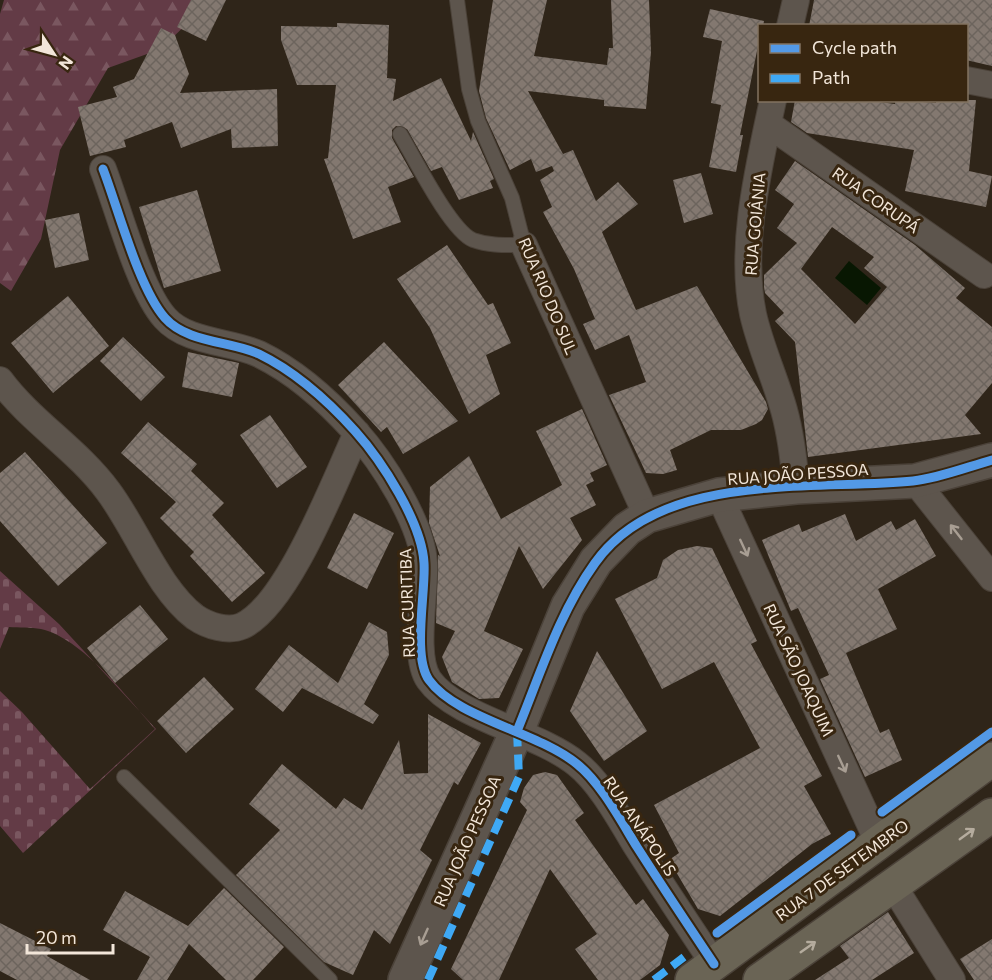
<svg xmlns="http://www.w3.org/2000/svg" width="992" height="980" viewBox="0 0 992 980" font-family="Commissioner,sans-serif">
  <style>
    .forest { fill: url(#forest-firs) }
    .cemetery { fill: url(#cemetery-stones) }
    .water { fill: #081702 }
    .building { fill: url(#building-cross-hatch); fill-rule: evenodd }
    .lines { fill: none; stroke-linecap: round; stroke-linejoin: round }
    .lane-casing { stroke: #4b4239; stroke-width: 16 }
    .street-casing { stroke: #4b4239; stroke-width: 28 }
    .secondary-casing { stroke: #4b4239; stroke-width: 36 }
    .primary-casing { stroke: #4b4239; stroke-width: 36 }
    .lane { stroke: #5d554d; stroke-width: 14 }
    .street { stroke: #5d554d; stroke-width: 26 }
    .secondary { stroke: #5d554d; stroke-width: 33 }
    .primary { stroke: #6a6455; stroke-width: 33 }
    .quiet { stroke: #3fa9f5; stroke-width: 8; stroke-dasharray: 15 8; stroke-linecap: butt }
    .cycleway-casing { stroke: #382610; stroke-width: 13 }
    .cycleway { stroke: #5399e6; stroke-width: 9 }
    .oneway { stroke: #a89e93 }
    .oneway2 { stroke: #b5ac9e }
    .labels { text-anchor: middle; stroke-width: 6; stroke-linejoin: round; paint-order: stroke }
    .street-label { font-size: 16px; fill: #f2e6d9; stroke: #382610 }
  </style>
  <defs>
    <pattern id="forest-firs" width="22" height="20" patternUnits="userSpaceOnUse" patternTransform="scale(1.5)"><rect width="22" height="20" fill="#633b46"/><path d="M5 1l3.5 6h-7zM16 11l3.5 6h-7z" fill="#7a5760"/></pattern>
    <pattern id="cemetery-stones" width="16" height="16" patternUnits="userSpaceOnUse" patternTransform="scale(1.5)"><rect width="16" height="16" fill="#633b46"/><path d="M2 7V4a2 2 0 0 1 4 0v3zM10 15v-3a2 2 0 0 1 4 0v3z" fill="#7a5760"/></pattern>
    <pattern id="building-cross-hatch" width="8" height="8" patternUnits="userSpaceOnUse" patternTransform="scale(1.5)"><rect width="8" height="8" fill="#837870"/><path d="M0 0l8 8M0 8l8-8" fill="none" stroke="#6c645d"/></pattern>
  </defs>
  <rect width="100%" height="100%" fill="#2f2519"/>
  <path class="forest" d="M4 0H211L161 49 108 68 60 150 41 239 11 291 0 283V14Z"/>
  <path class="cemetery" d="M0 571 59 624 156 729 23 853 0 826V691L22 712 90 789 155 729C128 698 82 638 41 629 31 627 19 628 9 627L0 649Z"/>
  <path class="water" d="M849 261 881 288 867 305 835 278Z"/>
  <path class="building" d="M191 0H226L206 41 177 27Z
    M493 0H547L534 56 607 65 609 48H613L611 0H649L651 52 646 109 604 106V100L528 91 563 154 573 150 596 201 618 182 638 204 602 232 636 310 697 286 766 402 768 409 762 420 756 424 741 430H711L670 450 677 470 663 474 646 473 609 395 646 382 629 335 595 350 583 324 595 319 574 269 543 212 552 207 540 180 554 171 552 166 536 172 531 159 510 170 486 118 479 91Z
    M814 0H992V66L966 60V26H809Z
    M710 9 764 21 763 26H759V41L740 135H743L736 172 709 167 721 105 711 103 722 41 703 37Z
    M337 23 389 25 387 78 396 79 393 101 441 78 471 141 473 132 494 179 490 181 493 188 459 200 442 167 431 171 407 129 396 126 392 130V138L414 177 388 187 401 222 353 239 324 159 328 158 336 85H297L281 40V26L337 27Z
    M161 28 175 35 189 74 180 93 277 89 278 146 232 148 231 129 181 148 172 122 124 140 126 147 90 156 78 107 117 97 113 87 134 79Z
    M795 100H864L895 104V100L936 103V100H976L969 171 992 176 986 207 905 191 914 150 807 133 791 122Z
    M795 161 915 245 965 288 956 298 992 327V383L965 415 981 434 808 457 795 342 775 321 784 313 765 293 764 287V275L797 243 777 228 794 204 775 190ZM832 227 874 257 864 268 887 287 855 324 801 269Z
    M701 173 713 214 684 223 673 180Z
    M197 190 221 271 164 288 139 207Z
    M79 213 89 260 55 268 45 220Z
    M447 245 488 305 493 303 511 343 486 355 500 394 469 414 430 328 397 279Z
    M68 296 109 346 53 393 11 343Z
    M123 337 165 377 141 401 100 361Z
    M384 342 458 421 403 454 387 427 381 432 338 385Z
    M188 352 239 363 232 397 182 387Z
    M582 409 607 465 590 473 594 481 586 485 596 505 570 518 582 540 543 589 519 546 484 631 523 649 499 698 479 699 452 682 442 657 455 631 436 623 438 555 440 556 429 523 430 487 469 456 501 519 562 485 536 431Z
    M270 415 307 467 277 488 240 435Z
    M148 422 197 464 191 471 224 503 212 515 265 573 232 602 190 556 194 552 160 518 176 502 121 453Z
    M25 452 107 543 58 586 0 521V473Z
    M354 513 394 533 367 589 327 568Z
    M845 514 856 541 891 521 896 530 915 519 936 556 878 589 897 629 846 653 880 733 889 729 902 760 865 777 820 679 829 675 798 608 791 611 762 540 799 524 802 532Z
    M697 546 712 548 757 641 751 644 822 776 804 786 831 834 812 844 720 916 698 909 669 860 679 853 654 805 760 748 714 662 662 689 615 599 657 578 663 560 678 550Z
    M140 605 168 639 115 683 87 648Z
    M369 622 387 632 389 655 364 704 379 715 373 724 302 688 283 712 255 689 289 645 338 683Z
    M597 651 647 731 604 761 570 711Z
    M204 677 234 709 186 753 157 721Z
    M428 714 481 743 458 785 454 782 420 850 432 860 390 944 374 930 353 975 324 962 236 875 280 830 249 804 282 764 336 809 344 798 362 810 399 740 404 774 428 773Z
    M545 772 557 775 584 813 575 820 636 905 643 899 669 935 660 965 640 980H598L575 949 597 934 550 869 499 980H463L451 969 527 810 520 802 524 788 533 775Z
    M224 888 284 947 253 980H226L189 944 167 980H137L150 957 103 930 125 891 188 926Z
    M888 912 914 953 872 980H815L849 958 840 946Z
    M0 923 51 949 47 956 90 980H17L0 971Z
    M992 939V980H974L960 959Z"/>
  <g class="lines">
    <g class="lane-casing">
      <path id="lane" d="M400 134C414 157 450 230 473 240 490 246 506 245 524 245L512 198 478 121 469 89 457 0
        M124 777 330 980"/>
    </g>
    <g class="street-casing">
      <path id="street" d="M790 26 796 0
        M966 80 992 85
        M773 100C759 166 739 247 753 314 760 346 775 378 784 410 791 435 794 461 796 487
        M768 124 984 275
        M103 169C118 208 139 289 165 318 187 343 231 341 259 354 296 372 328 401 355 431 382 461 422 523 424 563 426 592 412 656 429 680 456 718 538 732 577 764 601 783 621 821 637 847 662 886 688 925 714 964
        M524 245 647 516
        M0 380C31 422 77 449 108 491 136 528 158 589 195 617 208 626 228 632 242 626 288 605 335 480 357 433
        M915 481 992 578
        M719 495 879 844
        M894 887 952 980"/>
    </g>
    <g class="secondary-casing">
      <path id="secondary" d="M405 980 517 731 568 606 596 561 627 529 647 516 719 495 796 487 915 481 992 460"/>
    </g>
    <g class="primary-casing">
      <path id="primary" d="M692 980 992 759
        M760 980 992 815"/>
    </g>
    <use href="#lane" class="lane"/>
    <use href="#street" class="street"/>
    <use href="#secondary" class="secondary"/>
    <use href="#primary" class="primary"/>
    <path class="quiet" d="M428 980 519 777 517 731
      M654 980 684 957"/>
    <g class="cycleway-casing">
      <path id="cycleway" d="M103 169C118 208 139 289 165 318 187 343 231 341 259 354 296 372 328 401 355 431 382 461 422 523 424 563 426 592 412 656 429 680 456 718 538 732 577 764 601 783 621 821 637 847 662 886 688 925 714 964
        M517 731C540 675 559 613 595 563 661 470 813 491 913 481 939 478 967 467 992 460
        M882 812 992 732
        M717 933 851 835"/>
    </g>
    <use href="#cycleway" class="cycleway"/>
  </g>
  <defs><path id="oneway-shaft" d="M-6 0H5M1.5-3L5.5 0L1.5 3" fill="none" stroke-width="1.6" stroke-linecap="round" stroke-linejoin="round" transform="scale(1.5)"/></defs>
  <g class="oneway">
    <use href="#oneway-shaft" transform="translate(956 532) rotate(-128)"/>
    <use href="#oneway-shaft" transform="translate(744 548) rotate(65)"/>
    <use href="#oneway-shaft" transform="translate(842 764) rotate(65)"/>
    <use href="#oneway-shaft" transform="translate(424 937) rotate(114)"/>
  </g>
  <g class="oneway2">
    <use href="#oneway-shaft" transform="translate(967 834) rotate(-36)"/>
    <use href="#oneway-shaft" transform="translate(808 947) rotate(-35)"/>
  </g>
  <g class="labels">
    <g class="street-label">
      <text transform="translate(876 200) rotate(35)" y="6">RUA CORUPÁ</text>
      <text transform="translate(755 224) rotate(-85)" y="6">RUA GOIÂNIA</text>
      <text transform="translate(548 296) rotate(67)" y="6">RUA RIO DO SUL</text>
      <text transform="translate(798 474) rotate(-4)" y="6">RUA JOÃO PESSOA</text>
      <text transform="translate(407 603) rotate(-92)" y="6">RUA CURITIBA</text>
      <text transform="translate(799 670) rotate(65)" y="6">RUA SÃO JOAQUIM</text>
      <text transform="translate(640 826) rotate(56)" y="6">RUA ANÁPOLIS</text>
      <text transform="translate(467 841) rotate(-66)" y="6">RUA JOÃO PESSOA</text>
      <text transform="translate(842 870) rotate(-36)" y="6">RUA 7 DE SETEMBRO</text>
    </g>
  </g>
  <rect x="758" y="24" width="210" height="78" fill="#382610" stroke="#827360" stroke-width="1.5"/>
  <rect x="770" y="44" width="30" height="9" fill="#5399e6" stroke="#827360" stroke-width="1.5"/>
  <text x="812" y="54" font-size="18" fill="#f2e6d9">Cycle path</text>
  <rect x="770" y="74" width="30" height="9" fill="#3fa9f5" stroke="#827360" stroke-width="1.5"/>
  <text x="812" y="84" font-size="18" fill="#f2e6d9">Path</text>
  <g transform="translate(54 54) rotate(126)" stroke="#382610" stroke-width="4.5" paint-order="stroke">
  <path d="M0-4.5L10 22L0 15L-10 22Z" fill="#f2e6d9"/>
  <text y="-9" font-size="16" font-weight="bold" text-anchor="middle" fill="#f2e6d9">N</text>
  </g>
  <path d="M27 944v9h86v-9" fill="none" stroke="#f2e6d9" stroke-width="3"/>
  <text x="36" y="944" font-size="18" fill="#f2e6d9" stroke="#382610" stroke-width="4.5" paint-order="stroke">20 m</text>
</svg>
